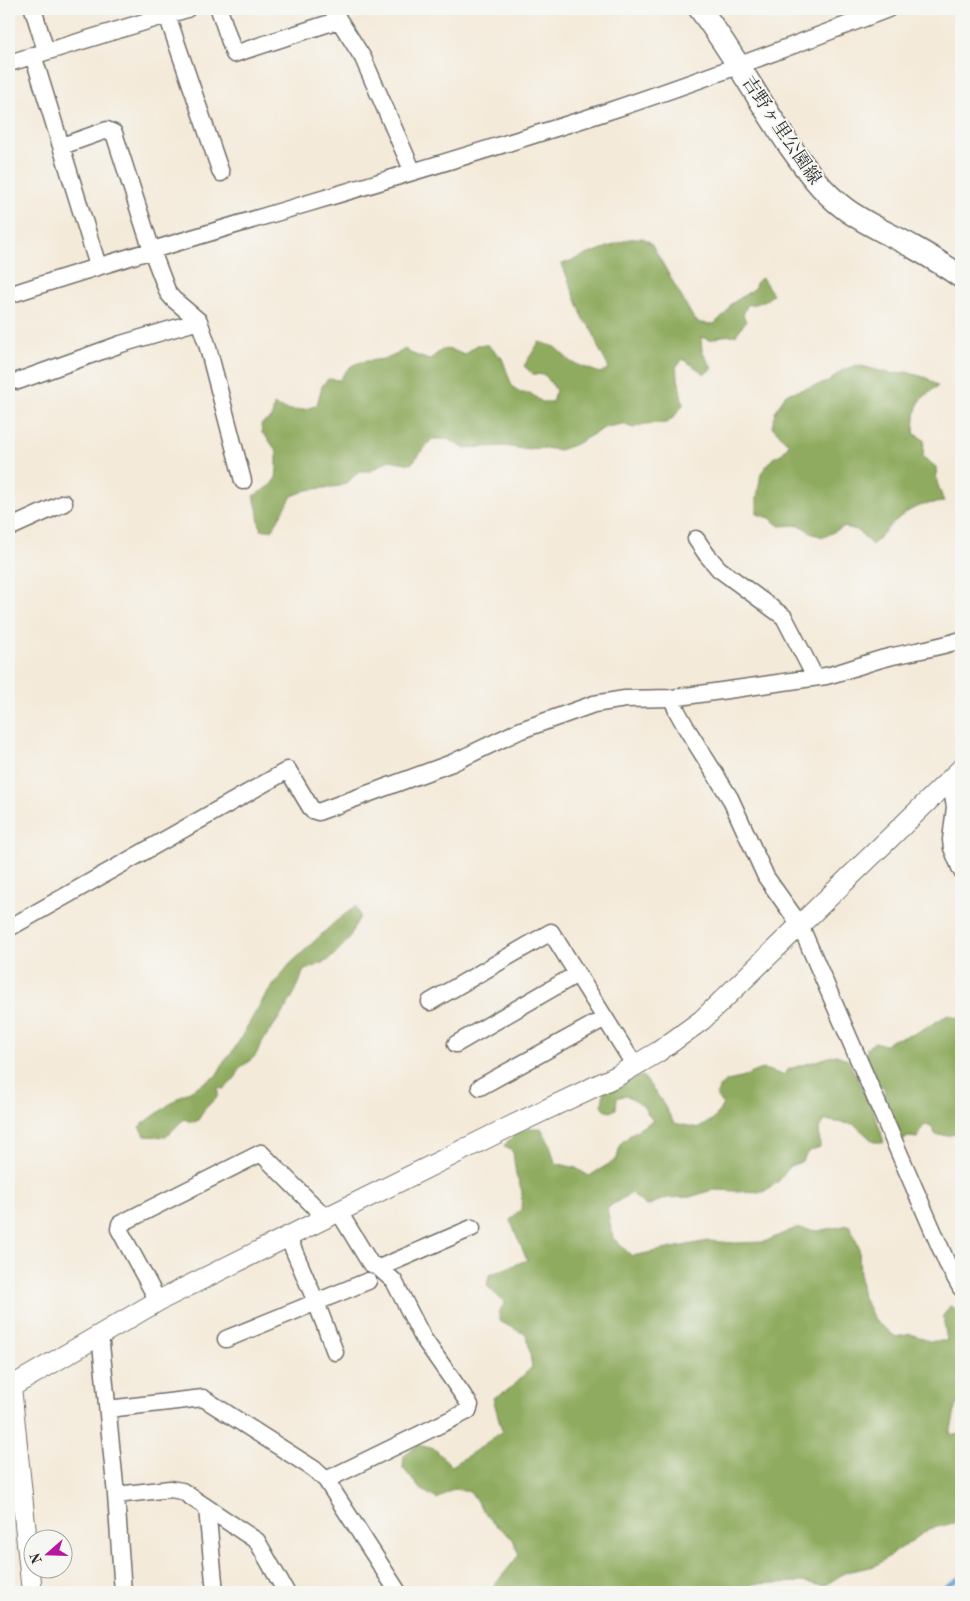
<svg xmlns="http://www.w3.org/2000/svg" width="970" height="1601" viewBox="0 0 970 1601" font-family="'Old Standard TT','Noto Serif JP',serif">
  <style>
    .forest { fill: #8fab5e; stroke: #5d6b44 }
    .lines { fill: none; stroke-linecap: round; stroke-linejoin: round }
    .stream { stroke: #5f9fd2; stroke-width: 4.5 }
    .minor-casing { stroke: #716e68; stroke-width: 19 }
    .tertiary-casing { stroke: #716e68; stroke-width: 22 }
    .secondary-casing { stroke: #716e68; stroke-width: 25 }
    .minor { stroke: #fff; stroke-width: 16 }
    .tertiary { stroke: #fff; stroke-width: 20 }
    .secondary { stroke: #fff; stroke-width: 22 }
    .labels { text-anchor: middle; stroke-width: 4; stroke-linejoin: round; paint-order: stroke }
    .street-label { font-size: 18px; fill: #2b2b2b; stroke: #f6f6f2 }
  </style>
  <rect width="100%" height="100%" fill="#f6f6f2"/>
  <filter id="ink" filterUnits="userSpaceOnUse"><feTurbulence type="fractalNoise" baseFrequency=".02" numOctaves="2"/><feDisplacementMap in="SourceGraphic" scale="10" xChannelSelector="R" yChannelSelector="G"/><feConvolveMatrix kernelMatrix="1 2 1 2 8 2 1 2 1" color-interpolation-filters="sRGB"/></filter>
  <filter id="wash" filterUnits="userSpaceOnUse"><feTurbulence type="fractalNoise" baseFrequency=".0096" numOctaves="4" result="noise"/><feDisplacementMap in="SourceGraphic" scale="20" xChannelSelector="R" yChannelSelector="G"/><feGaussianBlur stdDeviation="1.12" result="paint"/><feColorMatrix in="noise" values="0 0 0 0 0 0 0 0 0 0 0 0 0 0 0 0 0 1.4 0 .05"/><feComposite in="paint" operator="in"/></filter>
  <g filter="url(#wash)">
    <rect width="100%" height="100%" fill="#f4ead9"/>
    <path class="forest" d="M643 238 651 243 694 319 700 323 714 324 726 313 731 304 754 289 757 281 762 278 773 294C766 302 758 304 747 305L743 315 746 321 736 335 722 336 710 340 701 337 702 351 712 368 705 374 683 359 676 367 683 405 673 418 666 423 644 424 633 428 623 424 606 427 576 444 560 450 543 448 523 449 505 446 463 448 448 439H432L411 464 389 460 371 471H359L348 482 340 486 307 490 292 496 272 530H261C257 517 259 509 253 496L269 487 276 478 277 469V452L268 439 262 433 261 424 272 418 274 405C290 412 301 412 317 405L322 386 328 379 340 380C353 355 370 364 391 357 396 355 401 351 405 349L410 353 429 360 443 349 453 350 464 355 477 345H488L502 358 512 386 520 393H530L542 402H552L556 390 545 375 533 374 524 366 539 342 555 347 571 362 600 373 609 368 598 347 592 329 584 320 562 264 629 239Z
      M857 365 893 374 906 372 927 378 938 386C914 403 916 405 914 433L924 440 923 457 936 467 937 482 944 502C936 503 928 503 920 506 900 512 887 530 872 545L857 530 843 527 824 537 813 534 800 525 779 526 770 518 757 514V498L761 473 773 458 783 453 789 444 772 427 775 412 786 394 828 382 841 371Z
      M356 906 360 916 348 940 329 960 303 971C298 993 278 1020 264 1039 260 1045 258 1054 252 1059 249 1063 243 1064 240 1068 238 1070 238 1073 237 1075 234 1080 228 1086 223 1089L218 1088V1096C214 1100 210 1104 206 1108 198 1117 200 1127 184 1119L166 1137 145 1136 139 1127 179 1097 216 1076 224 1062 233 1051 265 996 289 965 335 922Z
      M948 1015 957 1018 961 1017V1131C953 1136 945 1136 936 1135L930 1125 923 1126 917 1138 909 1137 900 1140C899 1124 894 1114 884 1103L885 1091 872 1077 874 1068 867 1060V1048L875 1042 885 1045 892 1040 914 1034Z
      M836 1055 847 1059C862 1086 876 1113 884 1142H874L854 1124 842 1123 826 1120 819 1128 820 1147 808 1152 801 1162 790 1166 779 1181 763 1192 712 1190 690 1197 667 1198 646 1206 631 1193 607 1208 613 1238 632 1256 708 1241 735 1243 764 1242 796 1228 817 1231 849 1225 859 1247 860 1280 863 1298 876 1322 896 1337 911 1334 929 1341H947L943 1316 950 1306 961 1311V1403L956 1407 950 1434 961 1435V1521L929 1529 875 1566 846 1572 824 1586 803 1582 752 1584 747 1592H489L519 1555 513 1539 491 1521 469 1491 453 1489 437 1499 419 1488 403 1468 404 1456 418 1445 435 1449 452 1466 478 1449 502 1431 493 1398 508 1390 532 1367 527 1335 501 1322 498 1312 505 1303 487 1286 489 1275 527 1260 510 1220 521 1210 522 1191 516 1175 513 1152 504 1146C516 1131 521 1129 541 1128L550 1145 555 1163 576 1168 589 1176 617 1159 620 1144 635 1131 653 1121 643 1106 626 1095 617 1098 616 1109 610 1112 604 1109 602 1104 604 1092 625 1081 643 1076 661 1100 674 1123 699 1128 715 1118 723 1104 717 1097 719 1087 727 1081 741 1078 756 1071 764 1069 783 1075 789 1069Z"/>
    <g class="lines">
      <path class="stream" d="M937 1592 961 1577"/>
    </g>
  </g>
  <g filter="url(#ink)">
    <g class="lines">
      <g class="minor-casing">
        <path id="minor" d="M33 9 46 51
          M219 9 234 54 339 20
          M332 9 363 58 413 172
          M167 15 221 173
          M33 55 98 266
          M9 63 187 9
          M62 146 107 130 114 133 152 251 168 293 173 299 199 321 207 344 243 481
          M9 295C208 230 410 176 609 111 703 80 795 45 888 9
          M18 381 121 344 199 321
          M9 528 64 503
          M696 539 707 555 719 569 784 617 815 677
          M672 698 677 711 687 729 730 798 766 877 800 925 947 1263 961 1288
          M950 779 955 807 951 840 952 848 961 870
          M9 928 288 770 312 810 318 812 452 763 521 730 594 704 625 699 672 698 826 676C847 671 868 662 889 657 914 651 937 648 961 640
          M430 1002 551 932 635 1066
          M456 1044 577 974
          M480 1087 605 1018
          M288 1237 316 1302 335 1352
          M379 1268 472 1228
          M158 1301 119 1229 120 1224 261 1153 326 1218
          M100 1334 116 1495 123 1592
          M226 1339 368 1281
          M108 1409 203 1398 314 1469 326 1480 398 1592
          M326 1480 468 1411 470 1405 423 1338 394 1281 379 1268 370 1263 339 1212
          M116 1495 170 1489 182 1491 257 1541 286 1592
          M207 1508 215 1592"/>
      </g>
      <g class="tertiary-casing">
        <path id="tertiary" d="M11 1387 32 1592
          M9 1388 158 1301 505 1129 617 1076 658 1052 702 1020 961 769"/>
      </g>
      <g class="secondary-casing">
        <path id="secondary" d="M700 9C732 51 757 98 787 142 804 166 820 190 844 208 865 224 890 234 913 247 929 256 946 266 961 277"/>
      </g>
      <use href="#minor" class="minor"/>
      <use href="#tertiary" class="tertiary"/>
      <use href="#secondary" class="secondary"/>
    </g>
  </g>
  <g class="labels">
    <g class="street-label">
      <text transform="translate(782 130) rotate(56)" y="6">吉野ヶ里公園線</text>
    </g>
  </g>
  <rect width="970" height="1601" fill="none" stroke="#f6f6f2" stroke-width="30"/>
  <g transform="translate(48 1554) rotate(250)"><circle r="24" fill="#f6f6f2" stroke="#a5a5a2"/>
  <path d="M0-4L9 19L0 12L-9 19Z" fill="#b5179e"/>
  <text y="-8" font-size="14" font-weight="bold" text-anchor="middle" fill="#2b2b2b">N</text>
  </g>
</svg>
